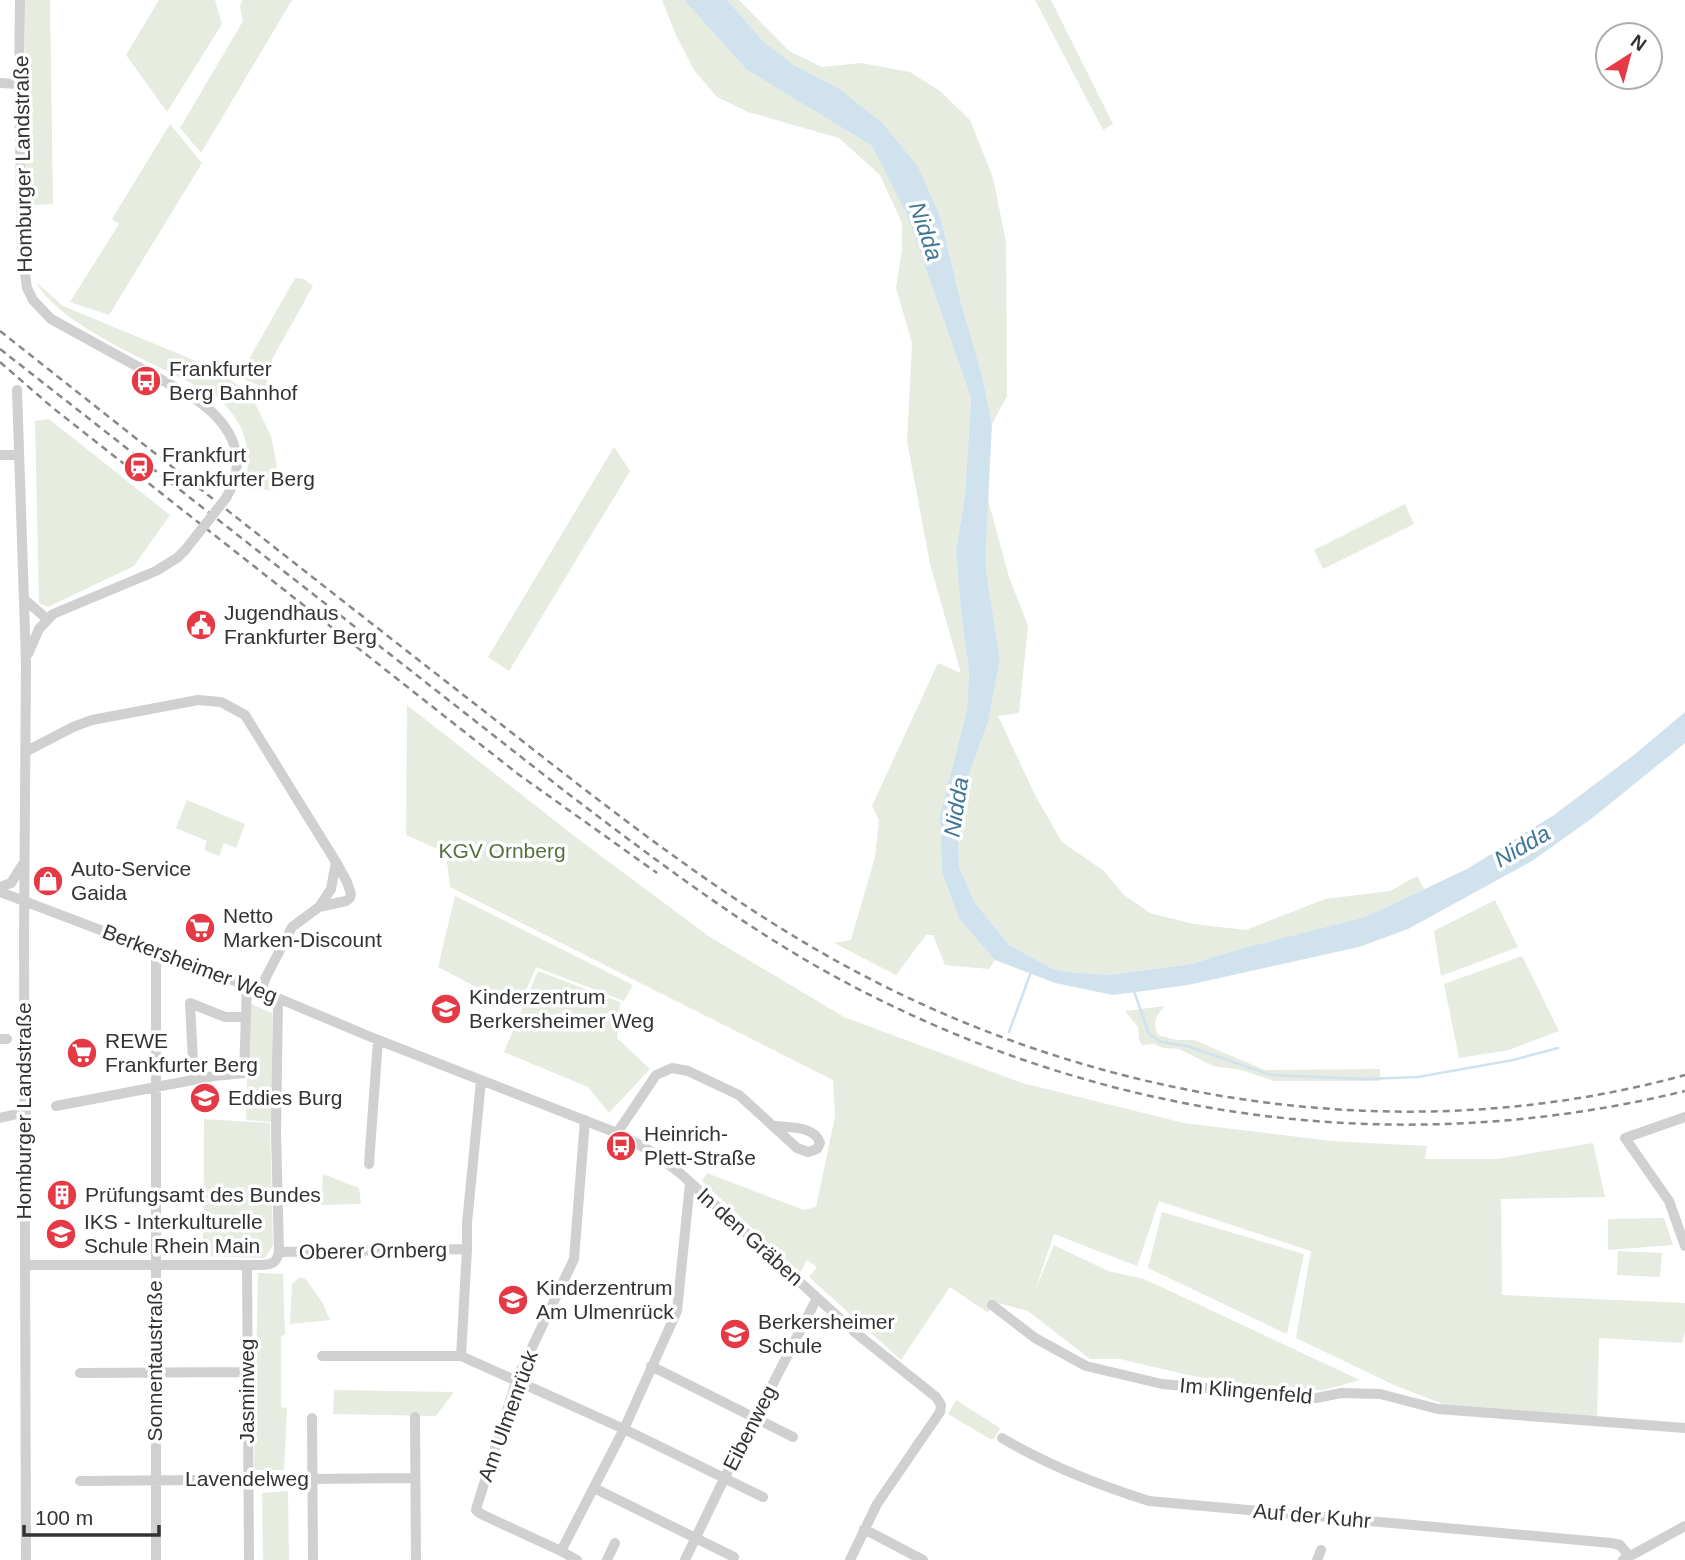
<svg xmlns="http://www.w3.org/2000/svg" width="1685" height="1560" viewBox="0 0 1685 1560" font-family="Helvetica,sans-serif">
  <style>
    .green { fill: #e6ecdf }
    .water { fill: #cfe2ee }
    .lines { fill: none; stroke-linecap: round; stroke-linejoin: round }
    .stream { stroke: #cfe2ee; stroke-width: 2.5 }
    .minor { stroke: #d0d0d0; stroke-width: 10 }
    .rail { stroke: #888; stroke-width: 2.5; stroke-dasharray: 7 5; stroke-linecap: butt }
    .minor-bridge { stroke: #d0d0d0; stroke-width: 10 }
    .labels { text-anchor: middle; stroke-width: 7; stroke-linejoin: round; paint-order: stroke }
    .street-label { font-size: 21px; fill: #333; stroke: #fff }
    .poi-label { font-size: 21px; fill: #333; stroke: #fff; text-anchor: start }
    .park-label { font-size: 21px; fill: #56703f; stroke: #fff }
    .water-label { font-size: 23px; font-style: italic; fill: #3f7597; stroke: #fff }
  </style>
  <rect width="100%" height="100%" fill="#fff"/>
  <path class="green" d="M25 0H50L53 204 33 205 26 199Z
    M159 0H215L222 24 167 112 126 55Z
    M242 0H292L201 153 180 128 243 21 240 7Z
    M662 0H684L747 70 872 146 907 215 971 398 965 495 956 551 961 613 969 671 967 709 940 815 942 872 959 919 995 960 989 969 945 965 933 935H926L896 975 834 943 851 940 875 857 879 820 872 806 938 663 961 673 930 564 907 441 912 343 896 288 902 249V223L880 175 839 138 748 112 717 97 694 70 676 35Z
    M727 0H739L789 51 822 67 861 63 910 72 940 91 970 120 993 178 1006 242 1007 396 992 424 982 375 960 299 941 219 838 88 794 65 764 42Z
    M1035 0H1051L1113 124 1103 130Z
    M170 124 202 163 109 315 70 302 119 224 112 219Z
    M295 278 304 279 313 286 266 370 268 389 239 377Z
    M36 282 63 306 201 363 237 384 254 401 271 436 277 467 273 478 274 490 245 489C252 449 247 425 217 397 169 368 62 330 36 282Z
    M49 419 170 515 134 566 48 607 39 603 35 421Z
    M614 447 630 471 509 671 488 657Z
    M987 496 1009 577 1028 626 1019 713 998 716 1036 797 1062 842 1104 871 1124 895 1150 913 1194 924 1246 930 1325 899 1390 891 1417 876 1424 889 1365 917 1243 948 1191 964 1109 975 1068 972 1051 968 1009 945 975 903 959 867 958 828 964 788 988 722 1000 660 985 563Z
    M1405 504 1414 524 1323 569 1314 550Z
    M407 705 582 842 710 937 844 1017 1022 1083 1184 1123 1331 1141 1427 1146 1425 1159H1497L1593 1143 1605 1197 1501 1199 1502 1295 1685 1303V1332L1682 1343 1599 1338 1597 1417 1456 1409 1394 1385 1296 1338 1311 1251 1159 1201 1137 1266 1054 1234 1034 1293 1054 1245 1108 1271 1144 1279 1360 1380 1324 1390 1277 1391 1188 1375 1120 1359H1090L1028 1311 998 1303 987 1312 950 1287 901 1360 809 1277 817 1267 807 1260 800 1273 702 1181 707 1173 804 1210 816 1207 835 1117 833 1080 450 887 446 853 406 835Z
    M187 800 245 824 236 848 224 843 219 856 204 850 207 841 176 828Z
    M455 896 633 985 624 1001 536 967 518 1009 438 967Z
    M1495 900 1518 947 1441 976 1434 931Z
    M1522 956 1559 1031 1509 1050 1459 1058 1444 984Z
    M538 971 620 1002 617 1038 650 1069 609 1113 588 1087 504 1052Z
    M249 1003 272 1013 273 1122 246 1120Z
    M1165 1006C1156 1015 1152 1023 1158 1035L1177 1040H1194L1265 1070 1380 1069V1081H1274L1241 1070 1213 1066 1179 1049 1163 1048 1154 1044 1142 1045 1139 1039 1138 1027 1125 1011Z
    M204 1119 270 1123 273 1246 265 1258 203 1256Z
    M323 1174 359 1188 361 1204 321 1205Z
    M1162 1212 1304 1254 1287 1334 1148 1268Z
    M1664 1218 1673 1245 1608 1250V1219Z
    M1618 1251 1662 1253 1660 1277 1617 1275Z
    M258 1273 283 1274 285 1335 281 1336V1407L287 1408 284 1470H254Z
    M299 1278H305L322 1302 330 1320 290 1324 292 1284Z
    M334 1390 454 1392 436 1416 333 1414Z
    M956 1400 1000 1428 994 1439H990L948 1414Z
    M288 1491 289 1560H263L262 1493Z"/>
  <path class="water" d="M684 0H727L764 42 794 65 838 88 881 122 917 165 941 219 960 299 982 375 992 424 985 563 1000 660 988 722 964 788 958 828 959 867 975 903 1009 945 1051 968 1068 972 1109 975 1191 964 1243 948 1365 917 1467 869 1554 815 1635 754 1685 712V743L1591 819 1532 861 1408 929 1359 947 1188 985 1113 995 1055 983 995 960 959 919 942 872 940 815 967 709 969 671 961 613 956 551 965 495 971 398 907 215 872 146 747 70Z"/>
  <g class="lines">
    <path class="stream" d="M1134 991 1149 1034 1161 1042 1187 1046 1271 1075 1364 1079 1418 1077 1513 1060 1558 1048
      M1009 1032 1031 972"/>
    <path class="minor" d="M20 0 19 84 22 253 27 288 33 300 51 319 191 396C228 420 252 455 226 498
      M0 83 19 84
      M17 390 26 662 24 938 26 1560
      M0 455H18
      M24 599 47 619
      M28 654 39 629 53 614 156 571 177 558 186 549
      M25 752 73 727 92 720 198 700 221 702 245 715 336 862 331 889 319 907
      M0 887 11 883 23 864
      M0 892 261 991 378 1040 617 1133 654 1153 681 1174 857 1334 936 1397 941 1405 940 1412 877 1504 850 1560
      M261 991 266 977 292 927 319 907 346 901 350 898 351 894 347 882 336 862
      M0 1039H7
      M194 1080 190 1003 225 1017H246
      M56 1106 214 1076 244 1073 247 985
      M1685 1117 1625 1138 1669 1201 1685 1246
      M0 1118 26 1112
      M585 1120 574 1259 517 1379 477 1506 476 1510 481 1514 561 1551 624 1429 677 1311 690 1183
      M617 1133 656 1075 672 1068 688 1071 739 1095 797 1148 808 1152 817 1149 820 1143C815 1126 791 1128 776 1126
      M369 1164 378 1040
      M279 1252 467 1249V1223L481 1081
      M25 1265H261C272 1264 276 1264 279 1252L276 1133 278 998
      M247 1265 249 1560
      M992 1305 1035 1338 1086 1366 1162 1384 1316 1398 1341 1393 1380 1394 1438 1409 1685 1428
      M322 1356H461L467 1249
      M461 1356 624 1429 763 1497
      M651 1366 793 1437
      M80 1373 247 1372
      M415 1417 416 1560
      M312 1418 313 1560
      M1002 1438C1049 1466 1098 1485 1149 1501L1611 1543 1620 1545 1629 1556
      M80 1481 414 1478
      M594 1488 734 1557
      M864 1529 923 1560
      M561 1551 577 1560
      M156 1560V951
      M607 1560 615 1543
      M685 1560 724 1479 817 1298
      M1317 1560 1321 1550
      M1623 1560 1685 1526"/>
    <path class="rail" d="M0 331C152 451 304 571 457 690 572 779 691 877 817 950 1076 1100 1394 1155 1685 1075
      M0 349 571 796C652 857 734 920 823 970 1088 1118 1390 1163 1685 1091
      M0 362 53 408 518 774 657 873"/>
    <path class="minor-bridge" d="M186 549 226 498"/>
  </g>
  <defs>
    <g id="bus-disc" transform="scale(1.575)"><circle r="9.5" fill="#e63946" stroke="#fff"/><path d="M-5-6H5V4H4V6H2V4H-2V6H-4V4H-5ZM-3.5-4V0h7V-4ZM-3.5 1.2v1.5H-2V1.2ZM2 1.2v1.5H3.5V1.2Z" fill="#fff"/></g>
    <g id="station-disc" transform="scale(1.575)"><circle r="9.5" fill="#e63946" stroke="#fff"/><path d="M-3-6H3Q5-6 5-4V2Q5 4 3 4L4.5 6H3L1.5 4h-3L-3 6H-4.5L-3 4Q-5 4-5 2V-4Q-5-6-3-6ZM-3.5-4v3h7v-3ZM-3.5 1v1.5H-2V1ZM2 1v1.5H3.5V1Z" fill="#fff"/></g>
    <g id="civic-disc" transform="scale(1.575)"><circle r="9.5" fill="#e63946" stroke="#fff"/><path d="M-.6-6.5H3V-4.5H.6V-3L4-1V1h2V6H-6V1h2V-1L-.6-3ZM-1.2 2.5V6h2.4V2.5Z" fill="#fff"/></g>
    <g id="shop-disc" transform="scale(1.575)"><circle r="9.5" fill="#e63946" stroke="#fff"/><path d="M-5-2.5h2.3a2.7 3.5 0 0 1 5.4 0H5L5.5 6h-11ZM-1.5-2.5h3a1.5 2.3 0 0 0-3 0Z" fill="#fff"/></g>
    <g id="supermarket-disc" transform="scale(1.575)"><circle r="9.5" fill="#e63946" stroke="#fff"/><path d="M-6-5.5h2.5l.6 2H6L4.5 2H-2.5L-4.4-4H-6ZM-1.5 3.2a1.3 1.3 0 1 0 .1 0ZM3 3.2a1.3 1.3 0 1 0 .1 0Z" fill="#fff"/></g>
    <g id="school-disc" transform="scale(1.575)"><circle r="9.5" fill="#e63946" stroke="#fff"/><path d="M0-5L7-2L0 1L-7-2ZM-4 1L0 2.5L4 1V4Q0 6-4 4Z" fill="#fff"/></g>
    <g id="building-disc" transform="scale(1.575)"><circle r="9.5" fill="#e63946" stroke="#fff"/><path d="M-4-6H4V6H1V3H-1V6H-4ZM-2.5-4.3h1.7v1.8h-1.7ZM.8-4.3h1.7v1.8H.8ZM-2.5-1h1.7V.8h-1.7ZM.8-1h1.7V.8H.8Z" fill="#fff"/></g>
  </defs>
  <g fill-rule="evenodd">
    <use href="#bus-disc" x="146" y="381"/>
    <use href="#station-disc" x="139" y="467"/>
    <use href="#civic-disc" x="201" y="625"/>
    <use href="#shop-disc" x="48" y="881"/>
    <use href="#supermarket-disc" x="200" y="928"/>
    <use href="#school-disc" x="446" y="1009"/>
    <use href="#supermarket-disc" x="82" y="1053"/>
    <use href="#school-disc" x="205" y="1098"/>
    <use href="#bus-disc" x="621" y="1146"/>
    <use href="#building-disc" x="62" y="1195"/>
    <use href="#school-disc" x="61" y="1234"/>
    <use href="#school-disc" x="513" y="1300"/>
    <use href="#school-disc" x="735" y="1334"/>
  </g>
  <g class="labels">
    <g class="street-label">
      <text transform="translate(23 164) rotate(-91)" y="7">Homburger Landstraße</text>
      <text transform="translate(190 964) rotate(21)" y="7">Berkersheimer Weg</text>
      <text transform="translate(24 1111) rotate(-90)" y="7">Homburger Landstraße</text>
      <text transform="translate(750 1237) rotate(42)" y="7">In den Gräben</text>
      <text transform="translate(373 1251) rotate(-1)" y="7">Oberer Ornberg</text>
      <text transform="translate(155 1361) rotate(-90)" y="7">Sonnentaustraße</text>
      <text transform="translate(247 1391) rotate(-90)" y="7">Jasminweg</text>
      <text transform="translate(1246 1391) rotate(5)" y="7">Im Klingenfeld</text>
      <text transform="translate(508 1416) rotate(-70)" y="7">Am Ulmenrück</text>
      <text transform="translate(750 1428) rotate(-63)" y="7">Eibenweg</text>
      <text x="247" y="1486">Lavendelweg</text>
      <text transform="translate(1312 1516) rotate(5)" y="7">Auf der Kuhr</text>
    </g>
    <g class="poi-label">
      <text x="169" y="376">Frankfurter<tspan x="169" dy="24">Berg Bahnhof</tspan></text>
      <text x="162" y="462">Frankfurt<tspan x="162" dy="24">Frankfurter Berg</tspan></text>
      <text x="224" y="620">Jugendhaus<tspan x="224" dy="24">Frankfurter Berg</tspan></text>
      <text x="71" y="876">Auto-Service<tspan x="71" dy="24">Gaida</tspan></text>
      <text x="223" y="923">Netto<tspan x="223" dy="24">Marken-Discount</tspan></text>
      <text x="469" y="1004">Kinderzentrum<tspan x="469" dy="24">Berkersheimer Weg</tspan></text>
      <text x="105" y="1048">REWE<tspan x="105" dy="24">Frankfurter Berg</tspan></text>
      <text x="228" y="1105">Eddies Burg</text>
      <text x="644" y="1141">Heinrich-<tspan x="644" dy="24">Plett-Straße</tspan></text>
      <text x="85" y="1202">Prüfungsamt des Bundes</text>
      <text x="84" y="1229">IKS - Interkulturelle<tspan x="84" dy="24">Schule Rhein Main</tspan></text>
      <text x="536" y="1295">Kinderzentrum<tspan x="536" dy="24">Am Ulmenrück</tspan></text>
      <text x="758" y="1329">Berkersheimer<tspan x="758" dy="24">Schule</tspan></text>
    </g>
    <g class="park-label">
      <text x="502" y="858">KGV Ornberg</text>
    </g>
    <g class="water-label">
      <text transform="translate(926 231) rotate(71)" y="8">Nidda</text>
      <text transform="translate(956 807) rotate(-81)" y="8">Nidda</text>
      <text transform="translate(1522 846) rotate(-30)" y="8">Nidda</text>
    </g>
  </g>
  <g transform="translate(1629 56) rotate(36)"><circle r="33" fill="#ffffff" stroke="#adadad" stroke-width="2"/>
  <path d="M0-5L12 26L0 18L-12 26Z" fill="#e63946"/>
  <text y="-10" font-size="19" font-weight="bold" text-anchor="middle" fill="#333333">N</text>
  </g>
  <path d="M24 1525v10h135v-10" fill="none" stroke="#333333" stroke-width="3.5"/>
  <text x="35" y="1525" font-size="21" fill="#333333" stroke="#ffffff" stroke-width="5" paint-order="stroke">100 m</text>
</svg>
